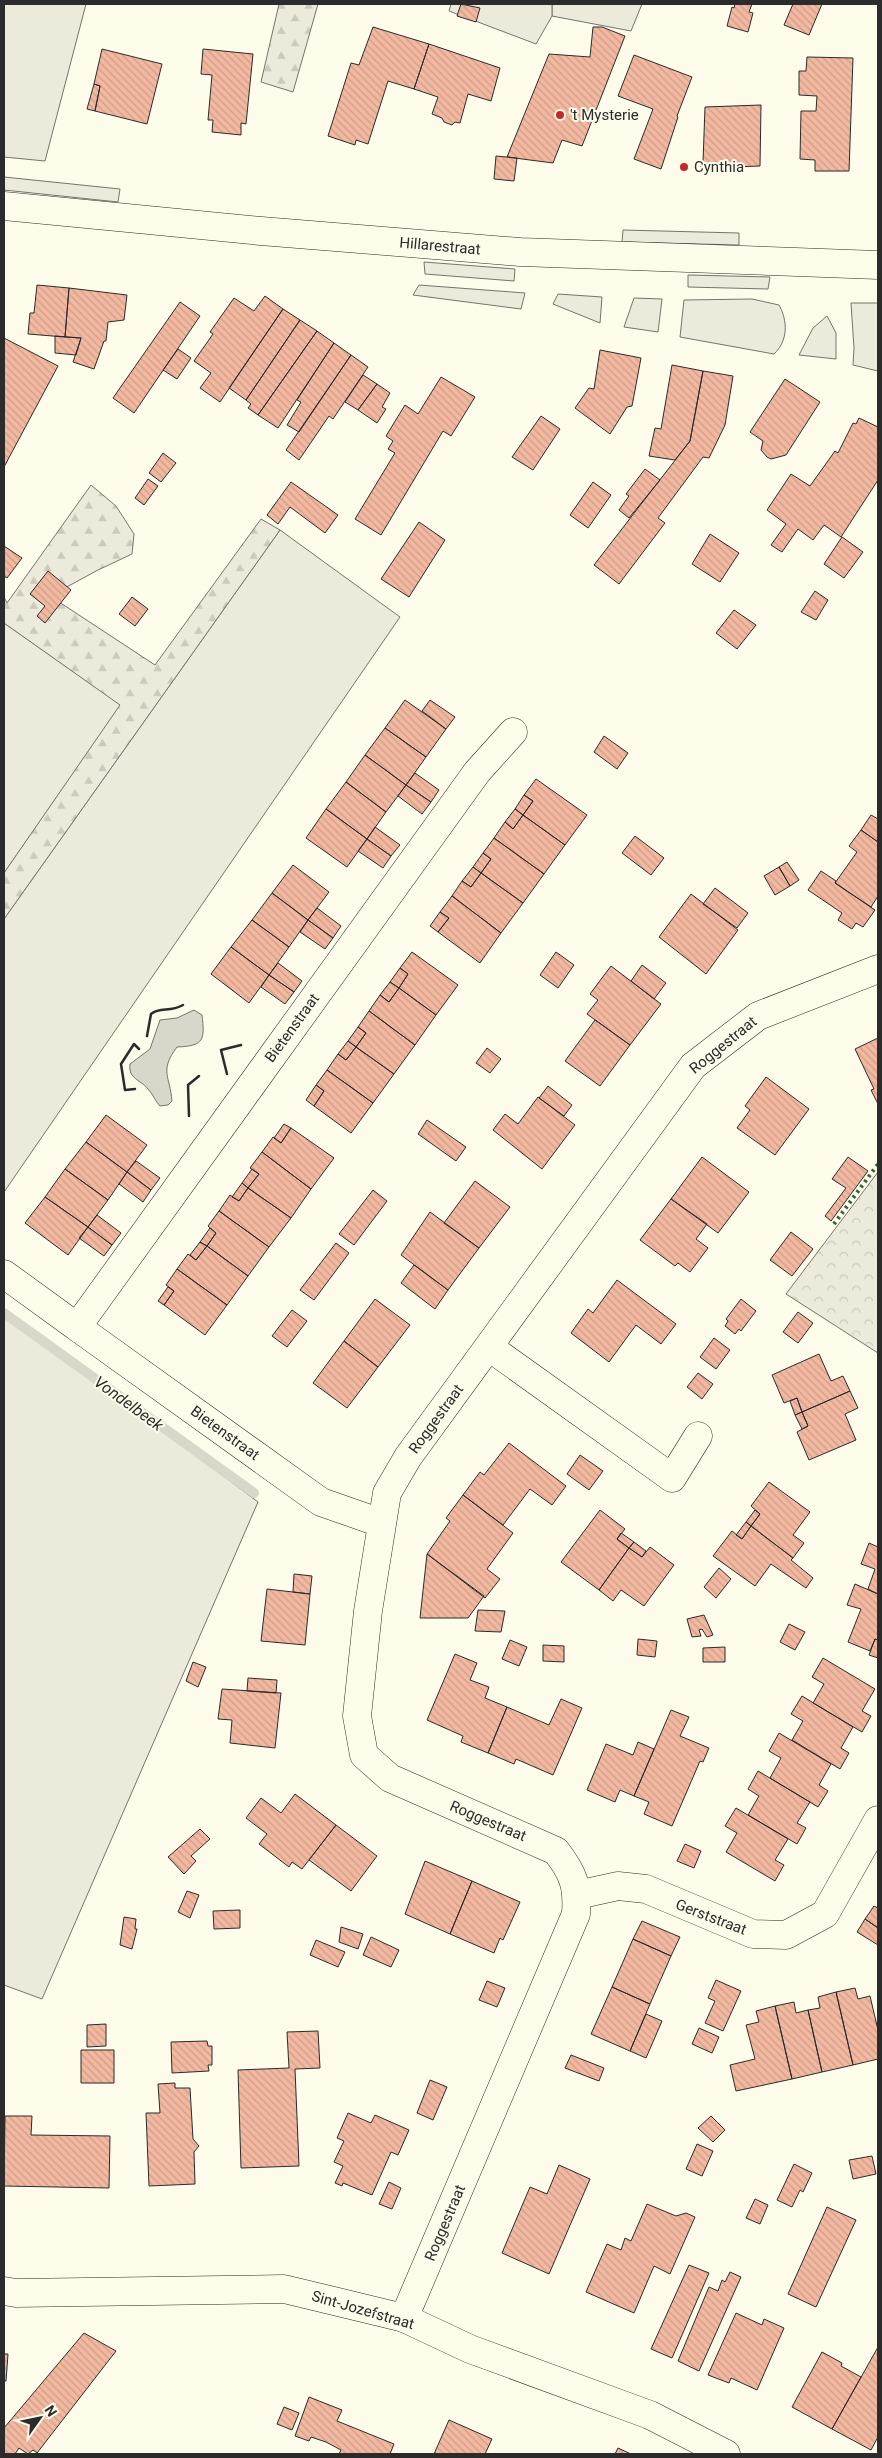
<svg xmlns="http://www.w3.org/2000/svg" width="882" height="2458" viewBox="0 0 882 2458" font-family="Roboto,sans-serif">
  <style>
    .grass { fill: #ecebdb; stroke: #74746e }
    .forest { fill: url(#forest-firs); stroke: #74746e }
    .park { fill: url(#park-crowns); stroke: #74746e }
    .parking { fill: #eceadb; stroke: #74746e }
    .water { fill: #d8d7c9; stroke: #74746e }
    .lines { fill: none; stroke-linecap: round; stroke-linejoin: round }
    .stream { stroke: #d8d7c9; stroke-width: 10 }
    .building { fill: url(#building-back-hatch); stroke: #2b2b2b }
    .street-casing { stroke: #2b2b2b; stroke-width: 29 }
    .secondary-casing { stroke: #2b2b2b; stroke-width: 29 }
    .street { stroke: #fdfbea; stroke-width: 28 }
    .secondary { stroke: #fdfbea; stroke-width: 28 }
    .hedge { stroke: #34623c; stroke-width: 4; stroke-dasharray: 2.5 4; stroke-linecap: butt }
    .wall { stroke: #2b2b2b; stroke-width: 2.5 }
    .poi-dot { fill: #c62828; stroke: #fdfbea; stroke-width: 2 }
    .labels { text-anchor: middle; stroke-width: 4; stroke-linejoin: round; paint-order: stroke }
    .poi-label { font-size: 15px; fill: #2b2b2b; stroke: #fdfbea; text-anchor: start }
    .street-label { font-size: 15px; fill: #2b2b2b; stroke: #fdfbea }
    .water-label { font-size: 16px; font-style: italic; fill: #2b2b2b; stroke: #fdfbea }
  </style>
  <defs>
    <pattern id="forest-firs" width="22" height="20" patternUnits="userSpaceOnUse" patternTransform="scale(1.25)"><rect width="22" height="20" fill="#ecebdb"/><path d="M5 1l3.5 6h-7zM16 11l3.5 6h-7z" fill="#cbcabc"/></pattern>
    <pattern id="park-crowns" width="20" height="18" patternUnits="userSpaceOnUse" patternTransform="scale(1.25)"><rect width="20" height="18" fill="#ecebdb"/><path d="M2 6a3 3 0 1 1 6 0M12 15a3 3 0 1 1 6 0" fill="none" stroke="#cbcabc"/></pattern>
    <pattern id="building-back-hatch" width="6" height="6" patternUnits="userSpaceOnUse" patternTransform="scale(1.25)"><rect width="6" height="6" fill="#f2b8a0"/><path d="M-1 5l2 2M0 0l6 6M5-1l2 2" fill="none" stroke="#d09e8a"/></pattern>
  </defs>
  <rect width="100%" height="100%" fill="#fdfbea"/>
  <path class="grass" d="M4 4H86L45 161 4 157Z
    M552 4H642L631 31 552 16Z
    M4 177 120 189 118 202 4 190Z
    M623 230 739 233V245L622 242Z
    M424 262 515 269 514 281 425 274Z
    M688 275 770 277 768 289 688 287Z
    M419 285 525 293 521 309 413 295Z
    M558 294 602 297 600 323 553 304Z
    M634 298 662 299 658 332 624 327Z
    M752 299 779 305C788 321 788 341 774 354L680 337 684 300Z
    M851 303H878V371L853 365 854 348Z
    M827 316 836 333V359L799 355 813 328Z
    M280 530 400 617 4 1192V919Z
    M4 623 121 705 4 873Z
    M4 1312 258 1502 42 1999 4 1985Z"/>
  <path class="forest" d="M279 4H318L293 92 261 82Z
    M91 485 116 506 134 534 132 554 98 570 50 596 155 665 261 519 280 530 4 919V873L120 705 4 623V597L7 603Z"/>
  <path class="park" d="M878 1172V1353L786 1294Z"/>
  <path class="parking" d="M451 4H552V16L536 44 449 11Z"/>
  <path class="water" d="M194 1010 202 1015C205 1040 204 1046 177 1047 159 1071 170 1076 172 1101L168 1105 160 1106C155 1101 153 1094 148 1089 140 1079 128 1079 130 1064L150 1049 160 1020 177 1018Z"/>
  <g class="lines">
    <path class="stream" d="M4 1313 254 1493"/>
  </g>
  <path class="building" d="M461 4 480 8 476 22 457 16Z
    M735 4H752L749 12 753 13 748 32 727 26 732 7 734 8Z
    M793 4H822L809 35 784 25Z
    M373 27 429 44 414 89 388 81 368 144 356 140 355 145 328 136 351 63 359 65Z
    M593 27H602L625 36 582 146 562 140 553 163 507 157 549 54 590 57Z
    M429 44 500 68 491 101 468 94 460 123 455 122 452 125 444 122 442 118 432 114 438 97 414 89Z
    M102 49 162 64 147 124 95 111 100 86 94 84Z
    M203 49 253 54 246 124 241 123V135L212 132 213 120H208L212 75 201 74Z
    M634 55 692 77 677 116 678 117 661 169 634 159 653 109 618 96Z
    M807 57 853 58 849 171H815V160L800 159 801 111H816L817 96 799 95V71H806Z
    M94 84 100 86 95 111 87 109Z
    M761 105 760 166 701 168V161L703 162 705 107Z
    M496 156 517 158 514 181 494 179Z
    M37 285 69 288 65 337 28 334 30 313H34Z
    M69 288 127 295 124 320 108 322 106 341H104L94 369 73 362 81 338 65 337Z
    M265 296 283 309 220 402 200 388 211 373 194 361 213 334 210 332 234 298 254 311Z
    M180 302 200 316 134 413 113 398Z
    M283 309 300 320 246 400 229 388Z
    M300 320 317 331 258 415 248 408 251 404 246 400Z
    M317 331 334 343 278 428 258 415Z
    M55 336 81 338 76 355 55 353Z
    M4 338 58 366 4 467Z
    M334 343 351 355 299 432 287 425 301 402 297 400Z
    M178 349 191 358 177 379 163 370Z
    M600 350 641 358 632 406 627 407 610 434 575 408 589 388 594 389Z
    M351 355 368 367 333 419 329 416 299 460 286 450Z
    M672 365 703 371 690 441 675 460 649 456 655 428 661 429Z
    M703 371 733 376 725 425 709 458 703 457 658 518 665 523 619 584 594 565 690 441Z
    M363 375 377 384 358 410 345 402Z
    M441 377 475 397 451 436 443 431 381 535 355 519 395 453 388 449 393 441 386 436 405 405 418 414Z
    M785 379 820 402 786 455 771 459 767 457 761 450 763 441 750 432Z
    M377 384 390 393 382 407 386 409 377 423 358 410Z
    M541 416 560 429 533 470 512 457Z
    M859 418 878 427V480L841 537 824 525 813 540 798 529 782 552 771 545 786 524 767 510 791 474 810 486 835 451 838 453 853 423 856 424Z
    M163 453 176 463 161 482 149 473Z
    M645 469 660 480 629 518 619 510 629 496 626 494Z
    M148 479 158 486 144 505 135 498Z
    M291 482 338 515 325 533 290 507 278 524 267 515Z
    M593 482 611 495 588 528 570 515Z
    M419 522 445 540 409 597 381 579Z
    M710 534 739 553 720 582 692 564Z
    M842 537 863 552 844 578 824 564Z
    M4 546 22 558 7 578 4 576Z
    M48 571 71 590 45 623 37 616 45 606 30 594Z
    M815 591 828 600 816 620 801 612Z
    M132 597 148 609 135 626 119 614Z
    M734 610 756 625 737 649 716 633Z
    M405 700 446 729 426 757 385 728Z
    M430 700 455 717 446 729 422 711Z
    M385 728 426 757 406 785 365 755Z
    M604 736 628 753 617 769 594 752Z
    M365 755 406 785 386 812 346 782Z
    M415 773 439 790 431 802 406 785Z
    M536 779 587 815 565 845 523 815 533 801 524 795Z
    M346 782 386 812 367 839 326 809Z
    M406 785 431 802 422 814 398 796Z
    M524 795 533 801 523 815 515 809Z
    M326 809 367 839 347 867 306 838Z
    M515 809 523 815 513 829 505 822Z
    M523 815 565 845 544 874 494 838 505 822 513 829Z
    M871 815 878 819V842L861 830Z
    M375 827 400 845 391 856 367 839Z
    M861 830 878 842V896L871 907 835 883 857 852 849 846Z
    M635 836 664 858 651 875 622 853Z
    M494 838 544 874 523 903 481 873 491 859 483 853Z
    M367 839 391 856 383 868 358 851Z
    M483 853 491 859 481 873 473 867Z
    M787 862 799 880 790 886 779 867Z
    M293 865 329 892 308 920 272 893Z
    M473 867 481 873 471 887 462 881Z
    M779 867 790 886 775 895 764 876Z
    M821 871 836 881 835 883 875 910 863 927 856 923 852 929 838 920 842 913 808 890Z
    M481 873 523 903 501 933 452 896 462 881 471 887Z
    M715 888 748 913 737 928 703 904Z
    M272 893 308 920 289 947 252 920Z
    M691 894 738 930 706 974 659 937Z
    M452 896 501 933 480 963 438 932 449 918 440 912Z
    M317 908 341 926 333 938 308 920Z
    M440 912 449 918 438 932 430 926Z
    M252 920 289 947 269 975 231 947Z
    M308 920 333 938 325 949 300 932Z
    M231 947 269 975 249 1003 211 974Z
    M412 952 458 985 436 1015 399 988 408 974 400 968Z
    M556 952 574 965 558 988 540 975Z
    M278 963 302 981 294 992 269 975Z
    M642 965 666 983 654 999 631 981Z
    M611 966 661 1004 630 1045 587 1014 598 1000 590 994Z
    M400 968 408 974 399 988 390 982Z
    M269 975 294 992 285 1004 261 987Z
    M390 982 399 988 389 1002 380 995Z
    M399 988 436 1015 415 1045 369 1011 380 995 389 1002Z
    M369 1011 415 1045 394 1074 356 1047 366 1033 358 1027Z
    M595 1020 630 1045 600 1086 565 1061Z
    M358 1027 366 1033 356 1047 348 1041Z
    M878 1038V1104L871 1090 874 1089 855 1049Z
    M348 1041 356 1047 346 1060 338 1054Z
    M356 1047 394 1074 373 1103 327 1070 338 1054 346 1060Z
    M487 1048 501 1059 490 1073 476 1063Z
    M327 1070 373 1103 351 1133 314 1106 324 1091 316 1085Z
    M766 1077 809 1109 775 1155 737 1128 750 1110 745 1106Z
    M316 1085 324 1091 314 1106 306 1100Z
    M548 1086 572 1105 564 1116 539 1098Z
    M538 1097 575 1125 542 1169 493 1130 505 1114 518 1124Z
    M106 1115 147 1145 127 1172 86 1142Z
    M427 1120 466 1147 456 1161 418 1134Z
    M284 1124 291 1128 281 1143 274 1138Z
    M291 1128 334 1158 311 1189 262 1152 273 1137 281 1143Z
    M86 1142 127 1172 108 1200 65 1169Z
    M262 1152 311 1189 291 1218 248 1188 259 1174 250 1168Z
    M702 1157 749 1192 718 1233 671 1199Z
    M848 1157 868 1171 831 1221 825 1216 846 1188 832 1179Z
    M136 1161 160 1178 151 1190 127 1172Z
    M65 1169 108 1200 88 1227 45 1197Z
    M252 1169 259 1174 248 1188 242 1183Z
    M127 1172 151 1190 143 1202 119 1184Z
    M475 1181 510 1207 479 1248 444 1223Z
    M242 1183 248 1188 239 1201 232 1197Z
    M248 1188 291 1218 269 1247 219 1211 230 1195 239 1201Z
    M373 1190 387 1201 354 1245 339 1234Z
    M45 1197 88 1227 68 1255 25 1223Z
    M671 1199 707 1224 696 1239 708 1248 690 1272 678 1263 675 1266 640 1240Z
    M219 1211 269 1247 248 1276 207 1246 216 1233 208 1226Z
    M430 1212 479 1248 448 1290 401 1255Z
    M97 1215 121 1233 112 1245 88 1227Z
    M88 1227 112 1245 104 1256 79 1238Z
    M210 1228 216 1233 207 1246 200 1242Z
    M791 1232 813 1249 792 1276 770 1260Z
    M200 1242 207 1246 196 1260 190 1255Z
    M336 1243 349 1253 314 1300 300 1290Z
    M207 1246 248 1276 227 1305 177 1269 188 1254 196 1260Z
    M414 1265 448 1290 435 1309 401 1283Z
    M177 1269 227 1305 205 1335 164 1305 174 1291 166 1285Z
    M617 1280 676 1324 661 1344 636 1325 609 1362 571 1333 588 1309 593 1313Z
    M168 1287 174 1291 164 1305 158 1301Z
    M375 1299 410 1325 378 1367 344 1341Z
    M741 1299 756 1311 741 1331 739 1329 735 1334 725 1326 728 1321 726 1319Z
    M292 1310 307 1321 287 1347 272 1336Z
    M798 1312 813 1323 798 1343 783 1332Z
    M714 1338 730 1350 716 1369 700 1357Z
    M344 1341 378 1367 347 1408 313 1383Z
    M819 1354 831 1381 843 1376 850 1391 802 1412 797 1398 784 1403 772 1375Z
    M698 1373 713 1384 702 1399 687 1387Z
    M850 1391 858 1408 845 1414 856 1440 809 1460 797 1432 808 1426 802 1412Z
    M797 1398 802 1412 795 1415 790 1401Z
    M802 1412 808 1426 802 1429 795 1415Z
    M509 1443 566 1486 552 1505 530 1489 503 1525 463 1495 480 1472 484 1475Z
    M580 1455 603 1471 589 1490 567 1474Z
    M769 1482 810 1512 793 1535 804 1543 793 1558 751 1526 760 1514 751 1506Z
    M463 1495 513 1533 487 1569 500 1579 485 1598 427 1554 450 1521 446 1518Z
    M600 1510 625 1529 617 1539 629 1548 599 1590 561 1562Z
    M755 1510 760 1514 751 1526 746 1522Z
    M746 1522 751 1526 742 1539 736 1535Z
    M751 1526 793 1558 791 1560 813 1578 806 1588 771 1564 755 1586 713 1556 732 1531 742 1539Z
    M621 1533 634 1542 629 1548 617 1539Z
    M634 1542 646 1551 642 1557 629 1548Z
    M869 1543 878 1547V1594L868 1589 875 1569 861 1564Z
    M650 1547 674 1565 644 1606 621 1590 613 1601 599 1590 629 1548 642 1557Z
    M427 1554 484 1596 468 1618H420Z
    M719 1568 731 1579 716 1598 704 1587Z
    M294 1574 312 1576 310 1594 293 1592Z
    M855 1584 878 1594V1640L875 1639 870 1651 848 1642 861 1609 847 1605Z
    M267 1589 310 1594 305 1645 261 1641Z
    M478 1610 505 1611 501 1632 475 1631Z
    M704 1615 713 1635 707 1637 702 1629 699 1630 701 1636 692 1637 687 1619Z
    M789 1624 805 1632 795 1650 780 1642Z
    M638 1639 657 1641 655 1657 637 1655Z
    M875 1639 878 1640V1658L869 1655Z
    M510 1640 527 1647 519 1666 502 1659Z
    M543 1645 564 1646V1662L543 1661Z
    M725 1647V1662H703V1648Z
    M455 1654 477 1663 470 1680 489 1687 485 1698 507 1707 488 1753 461 1742 463 1736 427 1720Z
    M823 1658 875 1689 862 1711 871 1716 862 1732 813 1703 824 1684 812 1677Z
    M193 1662 206 1667 198 1687 186 1681Z
    M248 1678 277 1680 276 1693 247 1691Z
    M222 1689 281 1693 275 1748 230 1743 232 1720 218 1719Z
    M802 1696 853 1727 841 1748 849 1753 840 1769 792 1740 803 1721 791 1714Z
    M561 1699 582 1708 553 1775 516 1759 514 1764 488 1753 507 1707 549 1725Z
    M671 1710 689 1717 680 1736 709 1748 703 1762 700 1761 672 1826 644 1814 649 1802 634 1796Z
    M779 1733 831 1764 819 1785 828 1791 818 1807 770 1778 781 1758 769 1751Z
    M638 1742 654 1749 634 1796 620 1790 615 1802 587 1790 606 1744 633 1755Z
    M758 1771 810 1802 797 1823 806 1828 797 1844 748 1815 759 1796 748 1789Z
    M295 1794 336 1825 302 1869 292 1862 289 1867 259 1844 267 1834 246 1818 261 1798 281 1813Z
    M736 1808 788 1839 775 1860 784 1865 775 1881 726 1852 737 1833 725 1826Z
    M336 1825 377 1856 351 1891 309 1860Z
    M200 1829 210 1839 191 1856 196 1861 184 1874 168 1857Z
    M685 1844 701 1851 694 1868 677 1861Z
    M425 1861 472 1881 450 1934 405 1914Z
    M472 1881 520 1902 503 1940 500 1938 494 1953 450 1934Z
    M187 1891 199 1895 190 1918 178 1912Z
    M874 1906 878 1908V1928L865 1919Z
    M240 1910V1928L214 1929 213 1911Z
    M124 1917 136 1919 135 1929H137L132 1949 120 1945Z
    M865 1919 878 1928V1945L857 1932Z
    M642 1921 680 1937 671 1956 633 1939Z
    M341 1927 363 1934 358 1949 339 1942Z
    M371 1937 399 1950 391 1967 363 1955Z
    M633 1939 671 1956 650 2004 612 1987Z
    M316 1940 345 1952 338 1967 310 1955Z
    M716 1980 741 1991 723 2031 705 2023 715 2001 708 1998Z
    M487 1981 505 1988 497 2007 479 2000Z
    M612 1987 650 2004 630 2051 591 2034Z
    M855 1988 858 1999 870 1996 878 2030V2059L853 2065 836 1992Z
    M836 1992 853 2065 822 2072 808 2010 820 2008 818 1997Z
    M794 2002 796 2013 808 2010 822 2072 792 2079 775 2006Z
    M775 2006 792 2079 736 2091 730 2065 755 2059 746 2025 759 2022 756 2011Z
    M646 2014 662 2021 646 2058 630 2051Z
    M106 2024V2046L87 2047V2025Z
    M699 2028 719 2037 712 2053 692 2044Z
    M318 2031 320 2068 295 2069 299 2166 241 2168 238 2070 289 2068 287 2032Z
    M207 2041 208 2046H212V2065H208L209 2071 172 2073 171 2042Z
    M81 2050H114V2083H81Z
    M571 2055 604 2068 599 2081 565 2068Z
    M430 2080 447 2087 433 2120 417 2113Z
    M175 2083V2088H190L193 2139 199 2146 194 2152 195 2184 149 2186 146 2113H160L158 2084Z
    M348 2113 371 2123 375 2115 409 2130 398 2155 391 2152 372 2195 343 2183 342 2186 335 2183 343 2166 334 2162 344 2141 337 2138Z
    M5 2116H32L31 2135 110 2136 109 2188 4 2186Z
    M711 2116 725 2130 713 2142 698 2128Z
    M697 2144 713 2151 702 2176 686 2169Z
    M872 2156 876 2174 853 2179 849 2160Z
    M794 2164 812 2173 803 2192 800 2190 792 2207 777 2200Z
    M559 2165 590 2179 549 2274 502 2253 530 2187 547 2194Z
    M389 2182 401 2188 392 2209 379 2204Z
    M755 2199 768 2205 760 2224 746 2218Z
    M647 2204 676 2216 686 2213 695 2217 670 2274 654 2266 634 2313 586 2292 607 2244 621 2250 625 2238 631 2241Z
    M827 2207 856 2220 816 2307 788 2294Z
    M689 2265 709 2273 672 2358 651 2349Z
    M730 2272 741 2277 699 2371 678 2361 709 2287 718 2291 722 2280 725 2282Z
    M736 2313 762 2325 764 2319 784 2328 757 2390 731 2378 729 2383 708 2375Z
    M84 2333 116 2351 37 2453 33 2450 28 2454 19 2448 15 2454H4V2428Z
    M878 2347V2437L871 2450 832 2429Z
    M822 2352 842 2363 841 2366 861 2377 832 2429 792 2407Z
    M4 2354H8L6 2381H4Z
    M309 2397 342 2410 337 2421 394 2444 390 2454H339L341 2450 326 2442 311 2437 309 2441 295 2436Z
    M284 2407 299 2413 292 2430 277 2424Z
    M449 2420 492 2439 485 2454H434Z
    M618 2448 631 2454H615Z"/>
  <g class="lines">
    <g class="street-casing">
      <path id="street" d="M4 1274 77 1327
        M489 1347 672 1478 698 1436
        M381 1523 321 1502 77 1327 477 772 513 732
        M577 1895 618 1886 646 1889 753 1934 786 1935 825 1914 878 1820
        M404 2318 576 1914C578 1885 573 1873 556 1851L390 1778 364 1755 357 1716 368 1611 387 1493 408 1457 693 1066 758 1016 878 969"/>
    </g>
    <g class="secondary-casing">
      <path id="secondary" d="M4 206 261 231 520 252 878 265
        M4 2291 16 2293 284 2289 404 2318 470 2349 650 2415 726 2454"/>
    </g>
    <use href="#street" class="street"/>
    <use href="#secondary" class="secondary"/>
    <path class="hedge" d="M834 1224 878 1164"/>
    <path class="wall" d="M147 1036 151 1014C161 1006 169 1013 183 1005
      M227 1074 221 1050 241 1045
      M135 1089 125 1090 121 1064 134 1044 139 1049
      M189 1116 188 1085 199 1076"/>
  </g>
  <g class="poi-dot">
    <circle cx="560" cy="115" r="5"/>
    <circle cx="684" cy="167" r="5"/>
  </g>
  <g class="labels">
    <g class="poi-label">
      <text x="570" y="120">'t Mysterie</text>
      <text x="694" y="172">Cynthia</text>
    </g>
    <g class="street-label">
      <text transform="translate(440 246) rotate(5)" y="5">Hillarestraat</text>
      <text transform="translate(292 1028) rotate(-54)" y="5">Bietenstraat</text>
      <text transform="translate(723 1045) rotate(-39)" y="5">Roggestraat</text>
      <text transform="translate(436 1419) rotate(-54)" y="5">Roggestraat</text>
      <text transform="translate(225 1433) rotate(36)" y="5">Bietenstraat</text>
      <text transform="translate(488 1821) rotate(23)" y="5">Roggestraat</text>
      <text transform="translate(711 1917) rotate(21)" y="5">Gerststraat</text>
      <text transform="translate(445 2223) rotate(-67)" y="5">Roggestraat</text>
      <text transform="translate(363 2310) rotate(16)" y="5">Sint-Jozefstraat</text>
    </g>
    <g class="water-label">
      <text transform="translate(129 1403) rotate(36)" y="6">Vondelbeek</text>
    </g>
  </g>
  <rect width="882" height="2458" fill="none" stroke="#2b2b2b" stroke-width="10"/>
  <g transform="translate(40 2418) rotate(57)" stroke="#fdfbea" stroke-width="4" paint-order="stroke">
  <path d="M0-4L9 19L0 12L-9 19Z" fill="#2b2b2b"/>
  <text y="-8" font-size="14" font-weight="bold" text-anchor="middle" fill="#2b2b2b">N</text>
  </g>
</svg>
